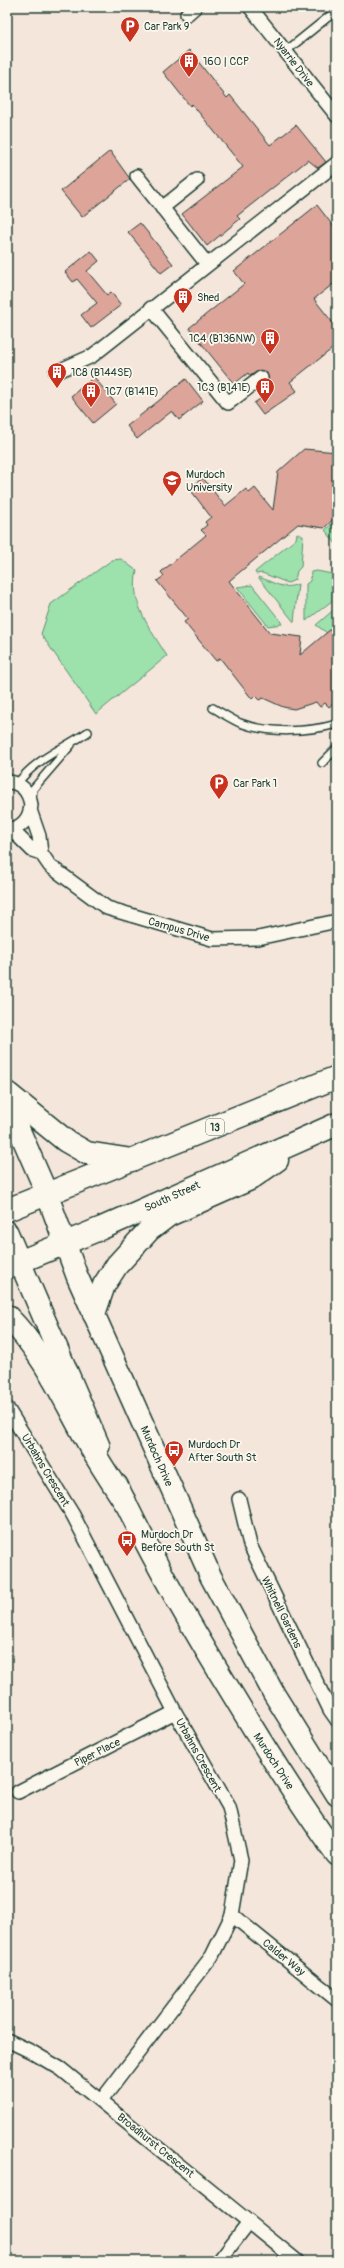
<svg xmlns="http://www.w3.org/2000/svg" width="344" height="2268" viewBox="0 0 344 2268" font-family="Pangolin,sans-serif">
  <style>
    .green { fill: #9de1ac; stroke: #5e8f70 }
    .building { fill: #dda49a; stroke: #1f3d34 }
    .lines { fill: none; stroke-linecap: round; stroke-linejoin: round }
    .service-casing { stroke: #1f3d34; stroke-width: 10 }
    .minor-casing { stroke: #1f3d34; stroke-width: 16 }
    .primary-casing { stroke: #1f3d34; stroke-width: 24 }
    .trunk-casing { stroke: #1f3d34; stroke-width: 25 }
    .service { stroke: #fbf7ec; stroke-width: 7 }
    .minor { stroke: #fbf7ec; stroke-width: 13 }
    .primary { stroke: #fbf7ec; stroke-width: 21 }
    .trunk { stroke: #fbf7ec; stroke-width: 22 }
    .labels { text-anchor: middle; stroke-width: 3.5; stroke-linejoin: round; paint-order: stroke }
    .shield { fill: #fbf7ec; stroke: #61756b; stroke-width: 1 }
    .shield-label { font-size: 10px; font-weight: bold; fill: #1f3d34 }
    .poi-label { font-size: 11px; fill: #1f3d34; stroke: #fbf7ec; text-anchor: start }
    .street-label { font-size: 11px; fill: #1f3d34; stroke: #fbf7ec }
  </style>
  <rect width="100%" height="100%" fill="#f5e6dc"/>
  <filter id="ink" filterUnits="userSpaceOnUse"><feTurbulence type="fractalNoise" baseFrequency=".025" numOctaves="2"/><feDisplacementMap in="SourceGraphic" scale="8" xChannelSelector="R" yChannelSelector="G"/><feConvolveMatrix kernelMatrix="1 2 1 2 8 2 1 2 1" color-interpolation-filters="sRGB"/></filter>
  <g filter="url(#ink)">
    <path class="green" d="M336 520 337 521V545L325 530Z
      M297 533 303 536 301 567 297 571 295 580 288 583 262 573 256 574 255 572 296 539Z
      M121 559 137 571C129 603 151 630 167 656L96 714 41 634 51 604 112 560Z
      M317 571 337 575V597L306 621V584L310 581 311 572Z
      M258 577C273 581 282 591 298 584L294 622Z
      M252 585 279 619 282 624 268 626 237 587Z
      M337 607V624L327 633 316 625Z"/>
    <path class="building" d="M189 50 227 98 230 95 270 145 296 125 326 162 318 168 308 160 237 216 240 219 207 246 182 214 243 167 192 104 190 106 163 72Z
      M110 151 130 179 82 217 61 191Z
      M317 205 337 231V281L314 299 337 328V345L290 382 297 391 263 415 254 403 265 396 260 389 268 381 267 373 260 370 250 376 248 373 234 384 189 328 244 284 234 271Z
      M140 223 173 264 161 273 128 232Z
      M91 251 99 261 87 271 107 295 111 292 121 305 91 328 81 315 97 303 77 279 73 282 65 272Z
      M94 377 116 404 93 423 71 396Z
      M186 379 203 401 179 420 172 411 137 439 127 426Z
      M304 449 337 452V516L324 528 298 524 229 581 270 633 302 637 300 655 337 624V700L329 707 325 703 320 707 316 702 294 709 283 707 263 698 259 700 255 696 252 699 220 658 216 661 184 622 188 619 157 581 164 576 161 572 206 535 201 530 207 525 205 522 211 517 189 488 203 478 225 506 246 489 249 493 255 488 273 510 278 472Z"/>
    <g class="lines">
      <g class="service-casing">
        <path id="service" d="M286 51 337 10
          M213 708C222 713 231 719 240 723 269 734 308 732 337 724
          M322 763 337 748
          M17 784C35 759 63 749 88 732
          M32 798 33 789 71 745"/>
      </g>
      <g class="minor-casing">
        <path id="minor" d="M250 7 337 116
          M187 14 195 7
          M137 176 207 264
          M162 208 197 180
          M151 308 228 403 261 378
          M56 372 92 356 337 163
          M7 782C21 782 29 792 31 805 30 818 22 829 7 829
          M30 810 39 836 41 853
          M11 829 32 850 41 853 50 866 107 908 212 939 258 938 337 921
          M7 1408 73 1515 175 1712 229 1807 241 1860 232 1915 212 1956 101 2101
          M239 1499 250 1545 330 1710 337 1720
          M18 1792 175 1712
          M232 1915 337 2000
          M7 2040 32 2052 61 2069 297 2261
          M219 2261 249 2222"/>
      </g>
      <g class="primary-casing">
        <path id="primary" d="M7 1102 47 1194 77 1276 211 1577 274 1694 337 1795
          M7 1232 99 1446
          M117 1485C152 1560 193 1630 236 1700 268 1753 301 1806 337 1855"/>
      </g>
      <g class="trunk-casing">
        <path id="trunk" d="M7 1093 66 1141 87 1153 132 1160
          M7 1210 337 1077
          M7 1267 102 1228 337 1124
          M94 1314 104 1285 117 1265 149 1230 169 1215 250 1179 277 1160
          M7 1316C48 1357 68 1410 97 1458 106 1473 116 1488 125 1502"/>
      </g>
      <use href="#service" class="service"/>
      <use href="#minor" class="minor"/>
      <use href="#primary" class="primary"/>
      <use href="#trunk" class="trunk"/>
    </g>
  </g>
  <defs>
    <g id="parking-pin" transform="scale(1)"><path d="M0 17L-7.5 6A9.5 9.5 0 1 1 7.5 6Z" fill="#c8321e" stroke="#fbf7ec"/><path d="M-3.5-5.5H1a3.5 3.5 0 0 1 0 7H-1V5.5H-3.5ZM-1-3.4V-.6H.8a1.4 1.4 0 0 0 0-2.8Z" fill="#fff"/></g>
    <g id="building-pin" transform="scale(1)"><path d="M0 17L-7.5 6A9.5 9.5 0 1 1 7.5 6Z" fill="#c8321e" stroke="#fbf7ec"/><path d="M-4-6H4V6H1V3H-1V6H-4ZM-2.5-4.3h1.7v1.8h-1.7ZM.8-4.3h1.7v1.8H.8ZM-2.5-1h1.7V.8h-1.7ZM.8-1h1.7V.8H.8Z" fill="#fff"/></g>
    <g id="university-pin" transform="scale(1)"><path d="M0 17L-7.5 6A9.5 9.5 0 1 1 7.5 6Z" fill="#c8321e" stroke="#fbf7ec"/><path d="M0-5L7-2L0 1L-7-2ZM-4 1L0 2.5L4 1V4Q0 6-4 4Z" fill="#fff"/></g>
    <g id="bus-pin" transform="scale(1)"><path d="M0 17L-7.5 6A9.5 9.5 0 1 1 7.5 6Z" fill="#c8321e" stroke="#fbf7ec"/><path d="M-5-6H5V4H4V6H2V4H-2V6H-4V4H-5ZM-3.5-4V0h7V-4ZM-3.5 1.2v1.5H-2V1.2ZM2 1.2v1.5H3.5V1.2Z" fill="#fff"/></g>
  </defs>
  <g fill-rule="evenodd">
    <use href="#parking-pin" x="130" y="26"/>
    <use href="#building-pin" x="189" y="61"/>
    <use href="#building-pin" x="183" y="297"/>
    <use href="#building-pin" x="270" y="338"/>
    <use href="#building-pin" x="57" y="372"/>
    <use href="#building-pin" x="265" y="387"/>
    <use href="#building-pin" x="91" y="391"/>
    <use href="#university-pin" x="172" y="480"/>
    <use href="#parking-pin" x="219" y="783"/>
    <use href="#bus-pin" x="174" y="1450"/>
    <use href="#bus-pin" x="127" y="1540"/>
  </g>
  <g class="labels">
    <rect class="shield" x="206" y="1119" width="18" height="16" rx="3"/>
    <g class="shield-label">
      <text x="215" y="1131">13</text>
    </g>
    <g class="poi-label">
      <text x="144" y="30">Car Park 9</text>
      <text x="203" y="65">160 | CCP</text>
      <text x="197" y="301">Shed</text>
      <text x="256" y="342" text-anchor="end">1C4 (B136NW)</text>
      <text x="71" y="376">1C8 (B144SE)</text>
      <text x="251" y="391" text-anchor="end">1C3 (B141E)</text>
      <text x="105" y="395">1C7 (B141E)</text>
      <text x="186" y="478">Murdoch<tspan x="186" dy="13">University</tspan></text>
      <text x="233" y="787">Car Park 1</text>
      <text x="188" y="1448">Murdoch Dr<tspan x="188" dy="13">After South St</tspan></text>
      <text x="141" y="1538">Murdoch Dr<tspan x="141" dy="13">Before South St</tspan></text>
    </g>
    <g class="street-label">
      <text transform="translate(294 62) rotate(52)" y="4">Nyarrie Drive</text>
      <text transform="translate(179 929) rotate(16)" y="4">Campus Drive</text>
      <text transform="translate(172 1196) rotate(-24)" y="4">South Street</text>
      <text transform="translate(157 1456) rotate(66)" y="4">Murdoch Drive</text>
      <text transform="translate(46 1470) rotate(59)" y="4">Urbahns Crescent</text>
      <text transform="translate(282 1612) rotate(64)" y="4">Whitnell Gardens</text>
      <text transform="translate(97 1752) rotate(-27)" y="4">Piper Place</text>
      <text transform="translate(199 1755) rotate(61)" y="4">Urbahns Crescent</text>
      <text transform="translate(274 1761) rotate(57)" y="4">Murdoch Drive</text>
      <text transform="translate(284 1957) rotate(39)" y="4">Calder Way</text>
      <text transform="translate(156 2145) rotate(39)" y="4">Broadhurst Crescent</text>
    </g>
  </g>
  <rect width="344" height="2268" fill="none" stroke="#fbf7ec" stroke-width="24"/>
  <rect x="12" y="12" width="320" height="2244" fill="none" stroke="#1f3d34" stroke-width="1.5" filter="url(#ink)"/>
</svg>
